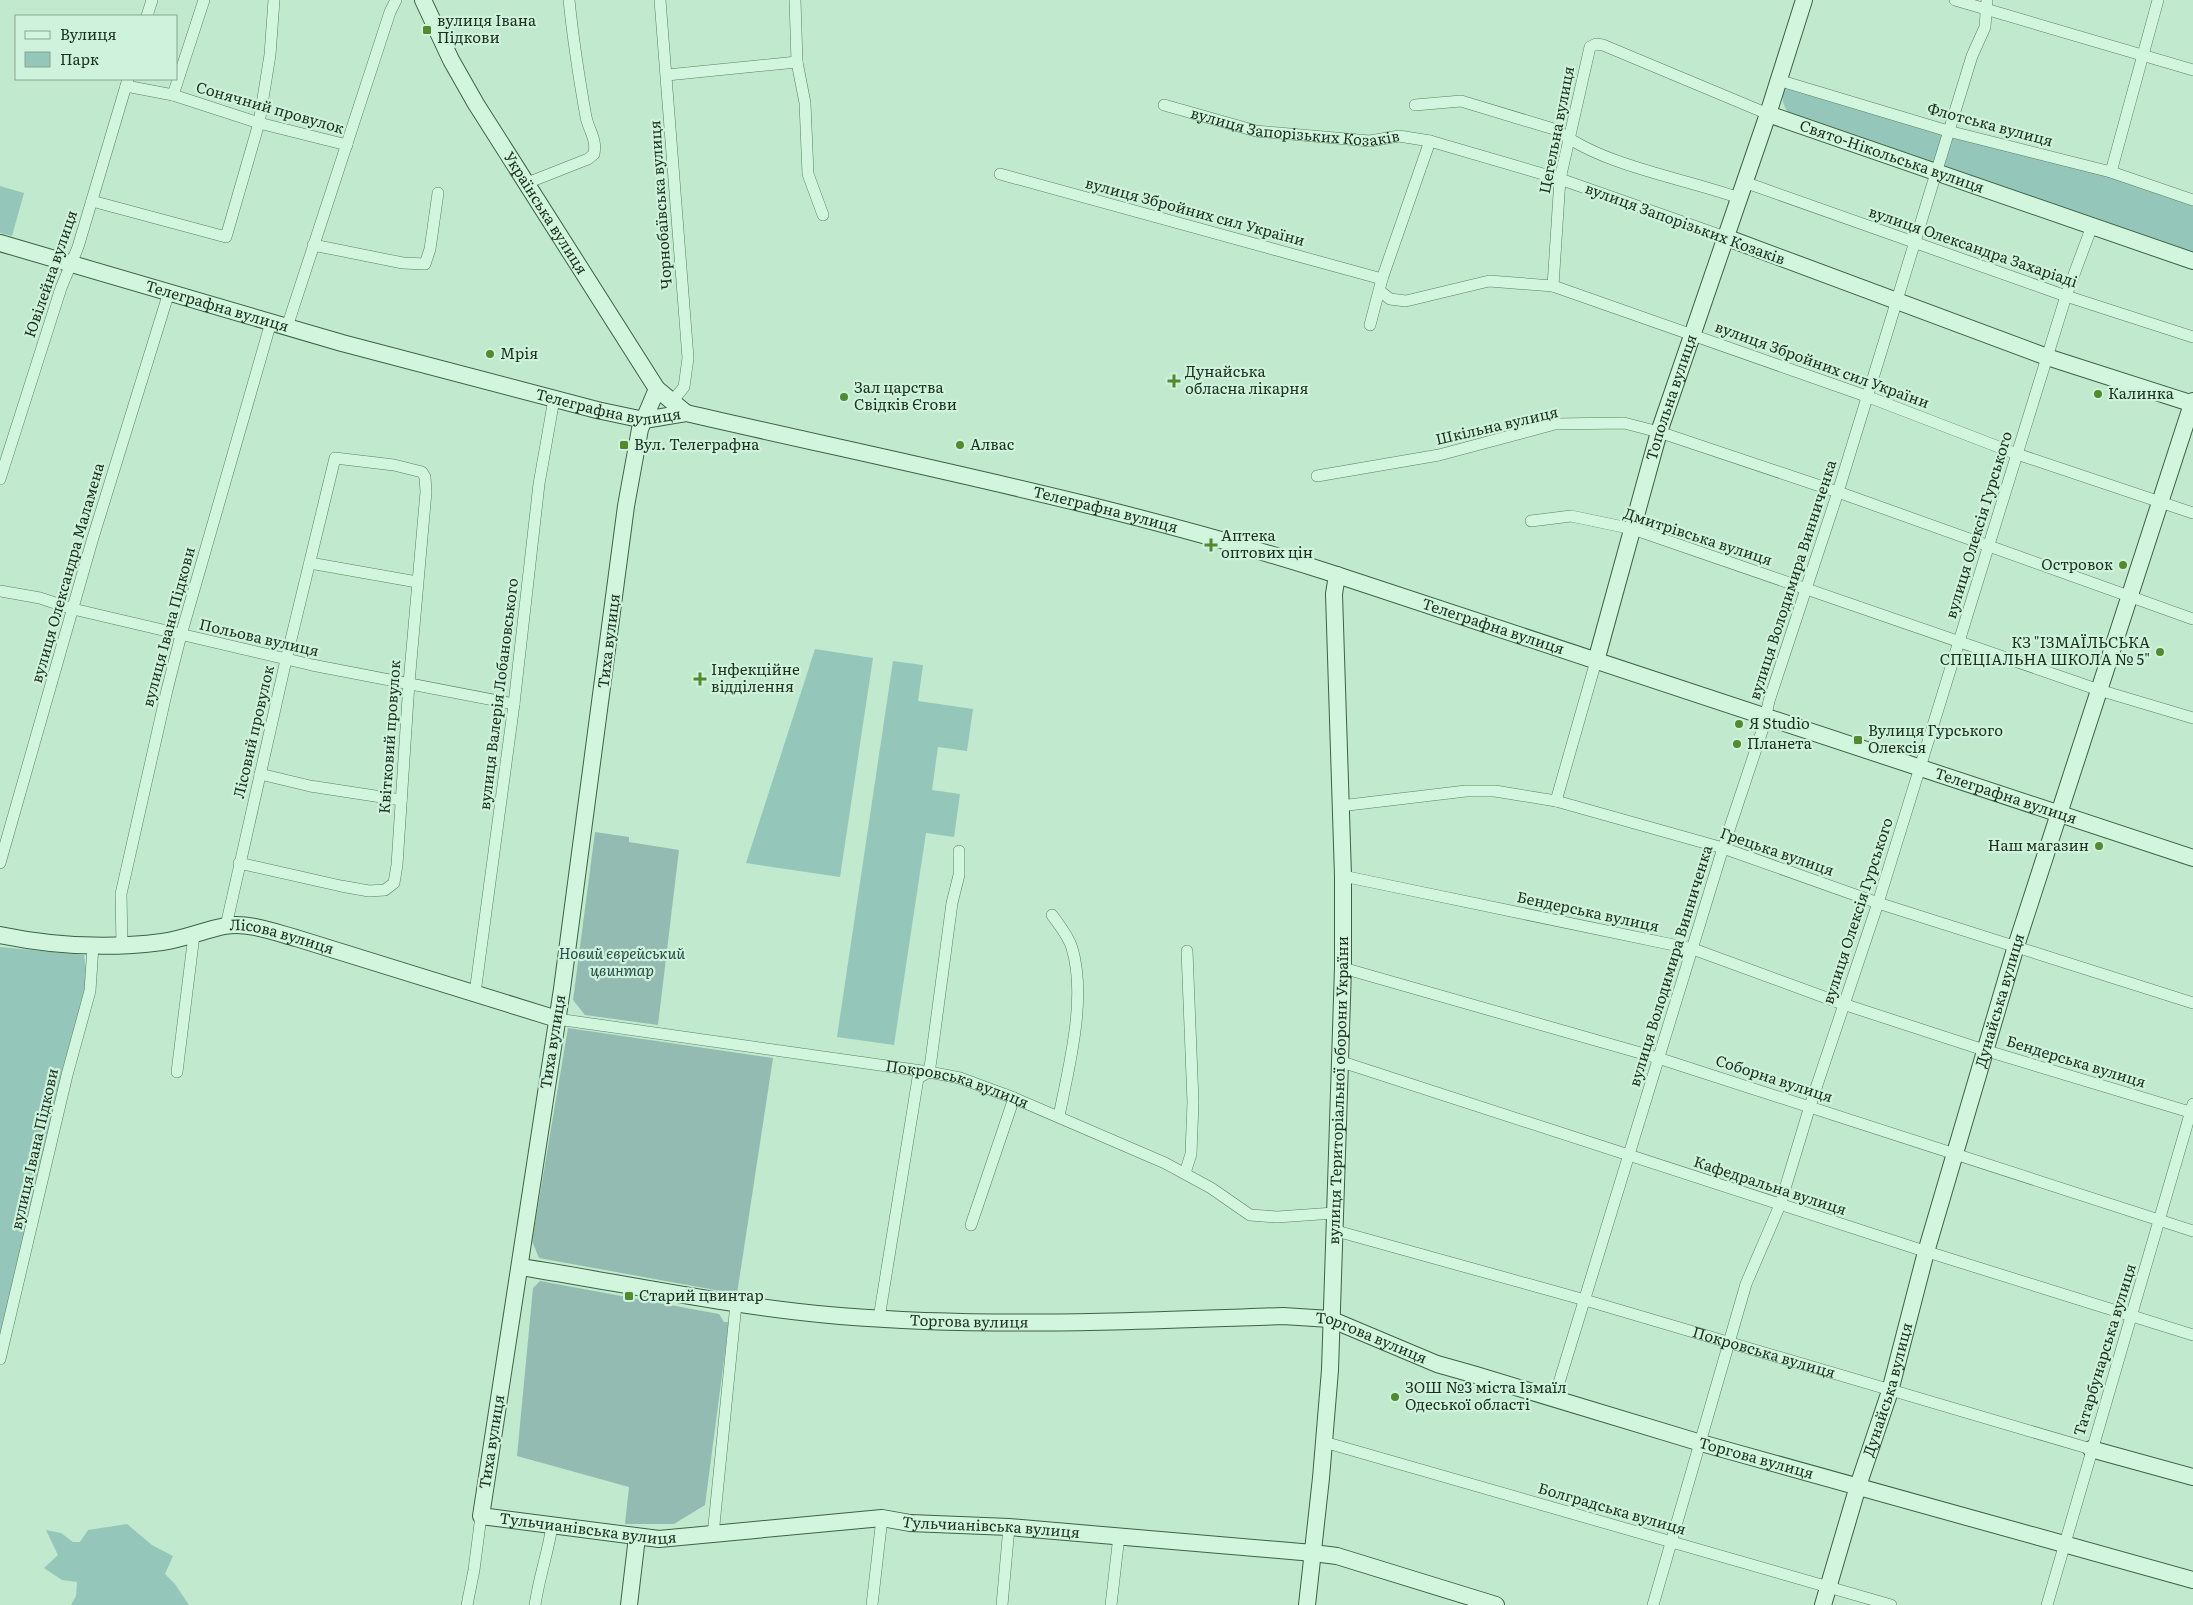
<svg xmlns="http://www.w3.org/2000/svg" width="2193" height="1605" viewBox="0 0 2193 1605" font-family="Literata,serif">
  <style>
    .green { fill: #95c6ba }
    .cemetery { fill: #94bbb2 }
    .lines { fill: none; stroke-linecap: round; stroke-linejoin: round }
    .street-casing { stroke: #598160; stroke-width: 12 }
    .secondary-casing { stroke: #3d6242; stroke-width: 18 }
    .street { stroke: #d2f5de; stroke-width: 11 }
    .secondary { stroke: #d2f5de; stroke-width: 16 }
    .poi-dot { fill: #508b2e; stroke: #cef2db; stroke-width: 2 }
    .labels { text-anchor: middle; stroke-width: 4.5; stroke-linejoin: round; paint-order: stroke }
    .poi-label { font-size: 15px; fill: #1d311f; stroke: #cef2db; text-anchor: start }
    .street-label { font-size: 15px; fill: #1d311f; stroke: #cef2db }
    .park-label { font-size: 15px; font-style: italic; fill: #254c48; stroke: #cef2db }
  </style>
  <rect width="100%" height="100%" fill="#c0e9ce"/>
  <path class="green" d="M1783 86 2115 178 2193 204V255L1795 120C1783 108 1781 102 1783 86Z
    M0 186 24 193 12 236 0 233Z
    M815 649 873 658 840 877 746 863Z
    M893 661 923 665 918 701 973 709 967 751 938 747 932 790 960 794 954 837 926 833 894 1045 837 1037Z
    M0 947 84 955 87 979 0 1337Z
    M127 1524 152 1545 173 1556 165 1574 175 1584 189 1605H71L76 1596 77 1582 62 1580 44 1568 58 1555 46 1530 61 1533 73 1542H80L88 1530Z"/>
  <path class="cemetery" d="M595 832 629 837V842L679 850 658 1025 585 1015 573 1000Z
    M568 1028 773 1058 737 1294 539 1258 532 1241Z
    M540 1281 719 1314 724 1322H729L705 1505 674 1524H625L629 1487 517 1456 533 1288Z"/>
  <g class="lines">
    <g class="street-casing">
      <g id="street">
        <path d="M660 0 688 358 684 387 671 403"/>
        <path d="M795 0 797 62 805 103 808 174 823 215"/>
        <path d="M1955 0 2193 70"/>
        <path d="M147 16 152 0"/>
        <path d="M667 75 797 62"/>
        <path d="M1778 80 1948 131 2111 172 2193 200"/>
        <path d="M126 86 173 95 259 123 347 145"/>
        <path d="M173 95 204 0"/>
        <path id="s1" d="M1164 105 1256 131 1370 141 1399 136 1430 141 1560 179 1725 237"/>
        <path d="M1415 105 1461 101 1557 130C1603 166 1683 178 1739 198"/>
        <path d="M2111 172 2158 0"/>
        <path d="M1000 174 1382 279"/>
        <path d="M1744 182 2066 296 2193 337"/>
        <path d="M527 183 588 159 594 154C597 139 589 131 586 117 579 78 573 39 569 0"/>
        <path d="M92 201 226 237 259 123 270 55 274 0"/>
        <path d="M313 245 403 263 425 264 430 249 438 193"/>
        <path d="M1553 286 1560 179 1590 47 1596 44 1603 45 1768 114"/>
        <path d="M1380 291 1390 299 1406 301 1489 281 1553 286 1866 396 2017 454 2193 513"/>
        <path d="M1370 325 1382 279 1430 141"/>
        <path d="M287 327 390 12 396 0"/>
        <path d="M1317 476 1439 455 1555 424 1624 423 1659 432 1838 492 2193 619"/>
        <path d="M0 479 61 288 78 247 128 79"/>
        <path d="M1531 521 1571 516 1633 529 2099 690 2193 718"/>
        <path d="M310 563 417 582"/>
        <path d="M0 591 40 598 73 609 312 665 514 704"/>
        <path d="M260 774 310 786 401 800"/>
        <path d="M1556 801 1596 661"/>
        <path d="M1340 806 1466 791H1495L1556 801 1723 848 1878 903 2193 1003"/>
        <path d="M0 863 92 541 169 292"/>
        <path d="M1343 876 1693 949 1843 1004 1984 1050 2193 1113"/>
        <path d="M1052 915C1059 925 1068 935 1072 948 1087 998 1069 1066 1059 1116"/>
        <path d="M226 926 286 660 335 458 394 465 422 472 425 477 426 492 409 683 397 865 394 883 385 890 369 891 341 886 239 863"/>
        <path d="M122 945 121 894 167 690 181 635 271 322"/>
        <path d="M1343 968 1658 1058 2193 1231"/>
        <path d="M475 993 514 704 539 484 554 399"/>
        <path id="s2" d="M557 1019 929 1072 960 1078 1014 1098 1165 1163 1211 1188 1250 1215 1277 1217 1334 1213"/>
        <path d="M1339 1061 1915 1248 2193 1335"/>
        <path d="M177 1072 194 935"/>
        <path d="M1185 1173 1191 1154 1193 1102 1187 951"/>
        <path d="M971 1225 1014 1098"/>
        <path id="s3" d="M1333 1230 1585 1300 2091 1449"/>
        <path d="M879 1318 918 1078 929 1072 931 1060 952 903 959 875V851"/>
        <path d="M0 1359 67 1075 90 991 93 946"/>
        <path d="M1554 1399 1723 848 1763 728 1769 701 1838 492 1972 56 1985 27 1987 0"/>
        <path d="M1324 1442 1891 1605"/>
        <path d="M713 1535 736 1304"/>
        <path d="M467 1605 474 1570 481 1516"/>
        <path d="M535 1605C539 1577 548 1553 552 1526"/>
        <path d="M872 1605 882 1518"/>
        <path d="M1002 1605 1009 1527"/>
        <path d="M1111 1605 1119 1536"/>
        <path d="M1653 1605 1746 1284 1780 1205 1810 1106 1878 903 2066 296 2092 226"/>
        <path d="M2047 1605 2193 1104"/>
      </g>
    </g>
    <g class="secondary-casing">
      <g id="secondary">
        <path id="s4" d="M423 0 451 60 476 104 657 389 686 413"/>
        <path id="s5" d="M1768 114 2193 261"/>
        <path d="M1725 237 2047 357 2193 404"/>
        <path id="s6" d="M0 243 342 343 597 410 644 420 686 413C903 463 1124 506 1337 575L2193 858"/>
        <path id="s7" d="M657 389 640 429 626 506 562 989 481 1516 659 1539 882 1518 910 1523 1009 1527 1313 1553 1337 1556 1496 1605"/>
        <path id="s8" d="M1596 661 1659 432 1768 114 1804 0"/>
        <path id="s9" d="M0 935C53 946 109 949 162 942 184 939 204 930 225 926 248 922 274 932 296 938L557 1019"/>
        <path id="s10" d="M521 1267C627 1284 733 1307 840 1316 987 1328 1136 1321 1283 1316L1330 1319 1437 1364 1476 1375 1701 1443 2193 1580"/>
        <path d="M2091 1449 2193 1477"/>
        <path d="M629 1605 637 1537"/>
        <path id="s11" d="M1307 1605 1321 1478 1330 1370 1343 968V876L1334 594 1337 575"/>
        <path id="s12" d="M1823 1605 1858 1486 1890 1391 1926 1252 2016 946 2193 401"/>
      </g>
    </g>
    <use href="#street" class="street"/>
    <use href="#secondary" class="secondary"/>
  </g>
  <g class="poi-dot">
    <rect x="422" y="25" width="10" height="10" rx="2.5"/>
    <circle cx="490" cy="354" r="5"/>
    <path d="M1171.5 373.5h5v5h5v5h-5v5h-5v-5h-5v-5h5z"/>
    <circle cx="2098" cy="394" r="5"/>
    <circle cx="844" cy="397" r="5"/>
    <rect x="619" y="440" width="10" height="10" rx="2.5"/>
    <circle cx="960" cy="445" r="5"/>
    <path d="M1208.5 537.5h5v5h5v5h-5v5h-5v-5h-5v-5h5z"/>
    <circle cx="2123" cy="565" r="5"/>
    <circle cx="2160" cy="652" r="5"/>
    <path d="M697.5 671.5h5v5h5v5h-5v5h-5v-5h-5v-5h5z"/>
    <circle cx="1739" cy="724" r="5"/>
    <rect x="1853" y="735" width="10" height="10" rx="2.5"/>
    <circle cx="1737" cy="744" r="5"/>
    <circle cx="2099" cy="846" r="5"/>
    <rect x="624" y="1291" width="10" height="10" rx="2.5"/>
    <circle cx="1395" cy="1397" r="5"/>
  </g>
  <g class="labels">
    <g class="poi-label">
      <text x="437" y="26">вулиця Івана<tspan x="437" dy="17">Підкови</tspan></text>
      <text x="500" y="359">Мрія</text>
      <text x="1185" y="377">Дунайська<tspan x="1185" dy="17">обласна лікарня</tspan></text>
      <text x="854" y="393">Зал царства<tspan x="854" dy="17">Свідків Єгови</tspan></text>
      <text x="2108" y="399">Калинка</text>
      <text x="634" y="450">Вул. Телеграфна</text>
      <text x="970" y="450">Алвас</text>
      <text x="1221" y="541">Аптека<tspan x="1221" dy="17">оптових цін</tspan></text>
      <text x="2113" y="570" text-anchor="end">Островок</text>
      <text x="2150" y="648" text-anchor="end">КЗ "ІЗМАЇЛЬСЬКА<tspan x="2150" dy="17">СПЕЦІАЛЬНА ШКОЛА № 5"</tspan></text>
      <text x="711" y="675">Інфекційне<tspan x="711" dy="17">відділення</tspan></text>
      <text x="1749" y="729">Я Studio</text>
      <text x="1868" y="736">Вулиця Гурського<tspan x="1868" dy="17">Олексія</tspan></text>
      <text x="1747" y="749">Планета</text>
      <text x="2089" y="851" text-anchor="end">Наш магазин</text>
      <text x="639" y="1301">Старий цвинтар</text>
      <text x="1405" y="1393">ЗОШ №3 міста Ізмаїл<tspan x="1405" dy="17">Одеської області</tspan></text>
    </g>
    <g class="street-label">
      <text transform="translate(270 108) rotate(16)" y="5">Сонячний провулок</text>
      <text dy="5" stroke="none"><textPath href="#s1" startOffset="134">вулиця Запорізьких Козаків</textPath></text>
      <text transform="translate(1990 125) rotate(15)" y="5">Флотська вулиця</text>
      <text transform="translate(1557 130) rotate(-79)" y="5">Цегельна вулиця</text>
      <text dy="5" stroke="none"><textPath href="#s5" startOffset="131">Свято-Нікольська вулиця</textPath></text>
      <text transform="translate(661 205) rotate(-94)" y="5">Чорнобаївська вулиця</text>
      <text transform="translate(1195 212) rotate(15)" y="5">вулиця Збройних сил України</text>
      <text dy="5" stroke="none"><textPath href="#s4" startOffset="246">Українська вулиця</textPath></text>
      <text transform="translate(1685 224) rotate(20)" y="5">вулиця Запорізьких Козаків</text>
      <text transform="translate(1973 247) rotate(19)" y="5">вулиця Олександра Захаріаді</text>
      <text transform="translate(51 274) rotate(-71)" y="5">Ювілейна вулиця</text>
      <text dy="5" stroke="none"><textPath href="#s6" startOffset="226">Телеграфна вулиця</textPath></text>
      <text transform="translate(1822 365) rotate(20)" y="5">вулиця Збройних сил України</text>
      <text dy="5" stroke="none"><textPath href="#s8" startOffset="274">Топольна вулиця</textPath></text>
      <text dy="5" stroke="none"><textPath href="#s6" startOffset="631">Телеграфна вулиця</textPath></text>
      <text transform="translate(1497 426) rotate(-13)" y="5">Шкільна вулиця</text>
      <text dy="5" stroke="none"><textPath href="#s6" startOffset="1141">Телеграфна вулиця</textPath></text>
      <text transform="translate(1979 525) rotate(-73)" y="5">вулиця Олексія Гурського</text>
      <text transform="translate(1698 537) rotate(18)" y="5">Дмитрівська вулиця</text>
      <text transform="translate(68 573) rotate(-74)" y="5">вулиця Олександра Маламена</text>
      <text transform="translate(1793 580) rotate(-72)" y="5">вулиця Володимира Винниченка</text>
      <text transform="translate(169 627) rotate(-75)" y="5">вулиця Івана Підкови</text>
      <text dy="5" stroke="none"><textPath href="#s6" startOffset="1546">Телеграфна вулиця</textPath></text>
      <text transform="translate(259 638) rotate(13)" y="5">Польова вулиця</text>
      <text transform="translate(609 641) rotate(-83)" y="5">Тиха вулиця</text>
      <text transform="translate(499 694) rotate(-83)" y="5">вулиця Валерія Лобановського</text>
      <text transform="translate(254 732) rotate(-77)" y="5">Лісовий провулок</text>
      <text transform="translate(390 737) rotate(-86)" y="5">Квітковий провулок</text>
      <text dy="5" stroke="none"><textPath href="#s6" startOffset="2086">Телеграфна вулиця</textPath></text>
      <text transform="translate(1777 852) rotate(19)" y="5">Грецька вулиця</text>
      <text transform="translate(1858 911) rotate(-72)" y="5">вулиця Олексія Гурського</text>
      <text transform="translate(1588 912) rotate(12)" y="5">Бендерська вулиця</text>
      <text dy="5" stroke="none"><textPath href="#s9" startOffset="286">Лісова вулиця</textPath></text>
      <text transform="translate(1671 966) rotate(-73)" y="5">вулиця Володимира Винниченка</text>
      <text dy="5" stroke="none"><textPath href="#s12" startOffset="630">Дунайська вулиця</textPath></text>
      <text transform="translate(553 1042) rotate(-81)" y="5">Тиха вулиця</text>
      <text transform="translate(2076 1062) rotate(17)" y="5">Бендерська вулиця</text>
      <text transform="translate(1774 1079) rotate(18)" y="5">Соборна вулиця</text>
      <text dy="5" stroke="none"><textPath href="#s2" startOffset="406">Покровська вулиця</textPath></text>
      <text dy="5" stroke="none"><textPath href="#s11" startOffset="516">вулиця Територіальної оборони України</textPath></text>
      <text transform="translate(35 1149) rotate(-77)" y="5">вулиця Івана Підкови</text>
      <text transform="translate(1770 1186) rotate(18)" y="5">Кафедральна вулиця</text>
      <text dy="5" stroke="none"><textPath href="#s10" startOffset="452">Торгова вулиця</textPath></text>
      <text dy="5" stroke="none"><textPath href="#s10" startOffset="858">Торгова вулиця</textPath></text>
      <text transform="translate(2105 1350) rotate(-73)" y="5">Татарбунарська вулиця</text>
      <text dy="5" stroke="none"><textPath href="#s3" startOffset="448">Покровська вулиця</textPath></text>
      <text dy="5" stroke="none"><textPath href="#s12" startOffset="225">Дунайська вулиця</textPath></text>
      <text transform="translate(492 1442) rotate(-81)" y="5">Тиха вулиця</text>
      <text dy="5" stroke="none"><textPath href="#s10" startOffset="1262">Торгова вулиця</textPath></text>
      <text transform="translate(1612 1509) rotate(16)" y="5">Болградська вулиця</text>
      <text dy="5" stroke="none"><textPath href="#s7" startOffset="1250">Тульчианівська вулиця</textPath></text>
      <text dy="5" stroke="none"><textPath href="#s7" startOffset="1655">Тульчианівська вулиця</textPath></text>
    </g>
    <g class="park-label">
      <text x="622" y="959">Новий єврейський<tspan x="622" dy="17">цвинтар</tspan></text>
    </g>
  </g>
  <rect x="15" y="15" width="162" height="65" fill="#cef2db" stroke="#87a590"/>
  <rect x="25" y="31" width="25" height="8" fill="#d2f5de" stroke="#87a590"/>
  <text x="60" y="40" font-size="15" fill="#1d311f">Вулиця</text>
  <rect x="25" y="52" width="25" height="15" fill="#95c6ba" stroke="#87a590"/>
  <text x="60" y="65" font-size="15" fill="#1d311f">Парк</text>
</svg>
